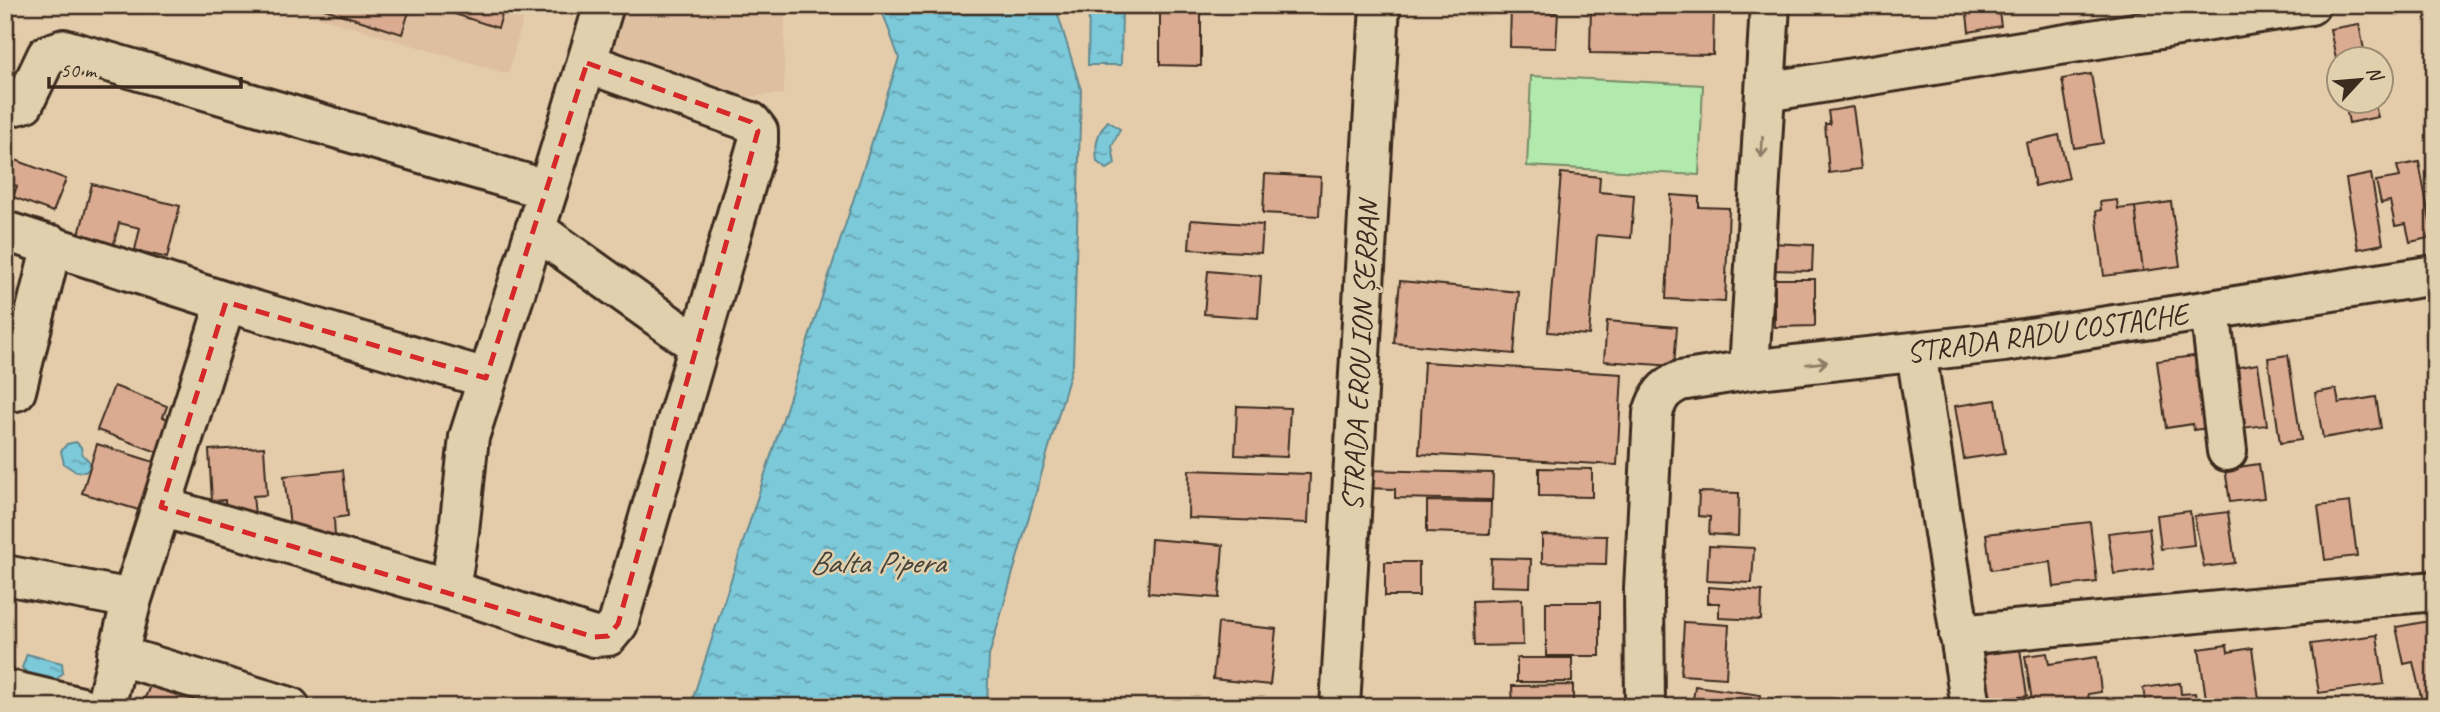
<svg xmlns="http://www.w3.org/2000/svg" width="2440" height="712" viewBox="0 0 2440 712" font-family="Caveat,sans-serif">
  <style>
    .built { fill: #debfa0 }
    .garden { fill: #b2eaae; stroke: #768a66; stroke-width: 2 }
    .water { fill: url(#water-ripples); stroke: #62898f; stroke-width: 2 }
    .building { fill: #daab91; stroke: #3b2a1e; stroke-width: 2 }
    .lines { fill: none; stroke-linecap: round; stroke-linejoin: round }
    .minor-casing { stroke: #3b2a1e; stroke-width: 44 }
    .minor { stroke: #e1d0ad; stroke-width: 38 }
    .oneway { stroke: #8e7d66 }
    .marked { fill: none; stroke: #d62828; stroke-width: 5; stroke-dasharray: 14 9; stroke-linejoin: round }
    .labels { text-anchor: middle; stroke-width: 5; stroke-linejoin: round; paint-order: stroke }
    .street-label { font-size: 30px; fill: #3b2a1e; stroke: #e1d0ad }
    .water-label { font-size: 32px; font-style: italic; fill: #45423a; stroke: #e1d0ad }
  </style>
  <defs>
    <pattern id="water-ripples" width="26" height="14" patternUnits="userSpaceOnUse" patternTransform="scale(1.75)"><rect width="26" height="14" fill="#7cc9da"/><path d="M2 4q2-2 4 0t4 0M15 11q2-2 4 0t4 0" fill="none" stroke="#67a3b0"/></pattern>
  </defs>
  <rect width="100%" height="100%" fill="#e4ccab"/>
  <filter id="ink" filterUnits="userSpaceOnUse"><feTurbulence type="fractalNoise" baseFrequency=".0143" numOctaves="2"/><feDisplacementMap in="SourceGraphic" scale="14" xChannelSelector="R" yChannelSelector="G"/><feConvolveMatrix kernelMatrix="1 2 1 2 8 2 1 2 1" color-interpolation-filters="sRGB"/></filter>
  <g filter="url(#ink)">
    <path class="built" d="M279 5H527L508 74Z
      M571 5H785L784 94 645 105 597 58 608 19Z"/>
    <path class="garden" d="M1531 76 1703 85 1699 175 1527 166Z"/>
    <path class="water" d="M880 5H1055L1081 90 1073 364 989 656 987 707H690L899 58Z
      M1089 6 1122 9 1121 65H1088Z
      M1108 121 1120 129 1112 146 1115 164 1107 169 1097 162C1095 145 1096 134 1108 121Z
      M76 442 81 447 82 454 90 462 89 469 85 472 75 471 64 464 61 451 67 444Z
      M27 654 62 663 63 673 56 680 31 676 22 668Z"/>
    <path class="building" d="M312 5H411L402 34Z
      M444 5H505L498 28 442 10Z
      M1160 5H1201V66L1160 65Z
      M1511 5H1550V13H1558L1556 48 1510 47Z
      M1591 5H1714L1713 55 1590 53Z
      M1966 5H1998L2001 26 1969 32Z
      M2359 24 2366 60H2338V69L2330 29Z
      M2091 74 2103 143 2074 148 2062 79Z
      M2345 102H2374L2378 117 2349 123Z
      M1853 107 1861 169 1829 173 1825 124H1830L1828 111Z
      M2059 135 2069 178 2035 186 2026 143Z
      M5 156 66 179 53 212 13 197 17 186 5 182Z
      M2419 162 2433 237 2410 242 2406 224 2395 226 2390 201 2381 203 2376 181 2400 177 2397 166Z
      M1561 173 1600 177 1599 192 1634 195 1631 238 1597 235 1589 335 1548 332Z
      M1265 174 1321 177 1319 216 1263 213Z
      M2371 174 2383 244 2358 249 2346 179Z
      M92 184 180 206 167 258 135 250 140 228 119 223 112 251 77 243Z
      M1671 195 1699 197V207L1729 208 1725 302 1666 299Z
      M2117 200 2118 209 2135 207 2143 271 2104 276 2096 211 2101 210 2100 202Z
      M2171 202 2180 266 2143 271 2135 207Z
      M1191 220 1263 225 1261 253 1189 249Z
      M1770 243 1813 245 1812 271 1769 270Z
      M1208 271 1261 276 1258 318 1204 314Z
      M1775 279H1815V326L1775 327Z
      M1400 281 1519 292 1514 354 1394 343Z
      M1607 321 1677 327 1674 366 1604 361Z
      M2208 354 2214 427 2194 430 2193 424 2166 428 2157 361Z
      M2288 355 2301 440 2280 443 2268 358Z
      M1424 362 1622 374 1617 465 1419 454Z
      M2258 364 2267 425 2242 428 2233 368Z
      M114 386 167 406 163 417 172 421 160 453 97 430Z
      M2336 389 2339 403 2376 397 2381 428 2323 438 2315 393Z
      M1996 400 2005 453 1964 459 1955 406Z
      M1237 406 1290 408 1287 457 1235 455Z
      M97 444 157 463 142 511 82 493Z
      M264 447 267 495 253 496 255 515 226 517 225 500 212 501 209 450Z
      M2259 464 2264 498 2230 502 2225 469Z
      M1539 468 1592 469V497L1539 496Z
      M343 470 348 516 334 518 335 537 292 542 284 476Z
      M1189 470 1310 474 1308 523 1188 518Z
      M1363 470 1493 473 1492 500 1395 498V489L1363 488Z
      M1699 492 1739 493 1738 536 1709 534 1710 517 1698 516Z
      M1427 501 1491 502 1490 534 1427 532Z
      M2350 502 2357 556 2325 560 2318 506Z
      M2190 511 2194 545 2161 549 2157 515Z
      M2228 512 2235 563 2204 567 2194 516Z
      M2090 522 2097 582 2054 587 2051 562 1991 570 1986 534Z
      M2149 528 2154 569 2114 574 2108 533Z
      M1542 535 1607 536 1606 564 1542 563Z
      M1151 539 1223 545 1219 598 1148 593Z
      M1709 546 1754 548 1752 583 1707 581Z
      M1491 558 1531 559 1530 587 1490 586Z
      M1385 562H1419V596H1385Z
      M1708 587 1762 591 1761 620 1719 618V603H1708Z
      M1522 599 1523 645 1474 646 1472 601Z
      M1546 602H1600V656H1546Z
      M2435 620V699L2422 701 2413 662 2404 664 2396 627Z
      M1684 622 1729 625 1726 678 1681 675Z
      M1218 623 1276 629 1270 685 1213 679Z
      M2377 635 2384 684 2319 693 2311 644Z
      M2227 645 2228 652 2252 648 2259 699 2207 706 2199 649Z
      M2020 649 2027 696 1989 701 1982 655Z
      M2047 653 2049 664 2097 657 2101 692 2088 694 2090 707H2033L2025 656Z
      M1517 658H1572V682H1517Z
      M152 681 223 707H141Z
      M2180 683 2181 694 2195 693 2197 707H2146L2143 688Z
      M1573 685V707H1513L1512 686Z
      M1695 686 1761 695 1760 707H1692Z"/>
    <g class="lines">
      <g class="minor-casing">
        <path id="minor" d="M1765 92 2310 5
          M5 104 12 106 24 103 47 55 64 49 548 190
          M535 229 699 346
          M5 231 226 302 486 378
          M2210 310 2227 451
          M1916 352 1971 707
          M1749 370 1770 5
          M16 391 52 245
          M161 507 450 590 594 637 608 636 618 624 758 142V131L751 122 587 63
          M5 575 132 599
          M450 590 459 531 469 437 548 190 604 5
          M1959 635 2435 591
          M117 655 290 707
          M5 689 81 707
          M105 707 132 599 226 302
          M1340 707 1380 5
          M1645 707 1644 589 1653 413C1658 396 1664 388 1680 381L1749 370 2004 342 2435 275"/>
      </g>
      <use href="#minor" class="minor"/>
    </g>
    <defs><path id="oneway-shaft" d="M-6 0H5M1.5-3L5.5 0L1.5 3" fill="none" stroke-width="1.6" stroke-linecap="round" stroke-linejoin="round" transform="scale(1.75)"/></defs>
    <g class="oneway">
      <use href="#oneway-shaft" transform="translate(1762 147) rotate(93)"/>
      <use href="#oneway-shaft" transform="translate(1817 363) rotate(-6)"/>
    </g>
  </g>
  <path class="marked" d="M587 63 751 122 758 131 618 624 608 636 594 637 161 507 226 302 486 378Z"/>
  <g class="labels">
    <g class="street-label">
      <text transform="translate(2047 333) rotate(-8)" y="10">STRADA RADU COSTACHE</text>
      <text transform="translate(1360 356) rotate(-87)" y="10">STRADA EROU ION ȘERBAN</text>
    </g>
    <g class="water-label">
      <text x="877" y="573">Balta Pipera</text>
    </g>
  </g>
  <rect width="2440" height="712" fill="none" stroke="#e1d0ad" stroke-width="28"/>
  <rect x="14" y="14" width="2412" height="684" fill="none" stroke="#3b2a1e" stroke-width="2.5" filter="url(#ink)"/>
  <g transform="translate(2360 80) rotate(64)"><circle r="33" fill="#e1d0ad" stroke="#9f8e74" stroke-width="2"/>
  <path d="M0-5L12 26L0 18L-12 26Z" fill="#3b2a1e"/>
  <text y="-10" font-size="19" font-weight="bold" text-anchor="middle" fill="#3b2a1e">N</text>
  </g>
  <path d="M49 77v10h192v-10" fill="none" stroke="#3b2a1e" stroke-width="3.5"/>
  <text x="60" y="77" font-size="21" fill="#3b2a1e" stroke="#e1d0ad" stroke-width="5" paint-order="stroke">50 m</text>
</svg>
